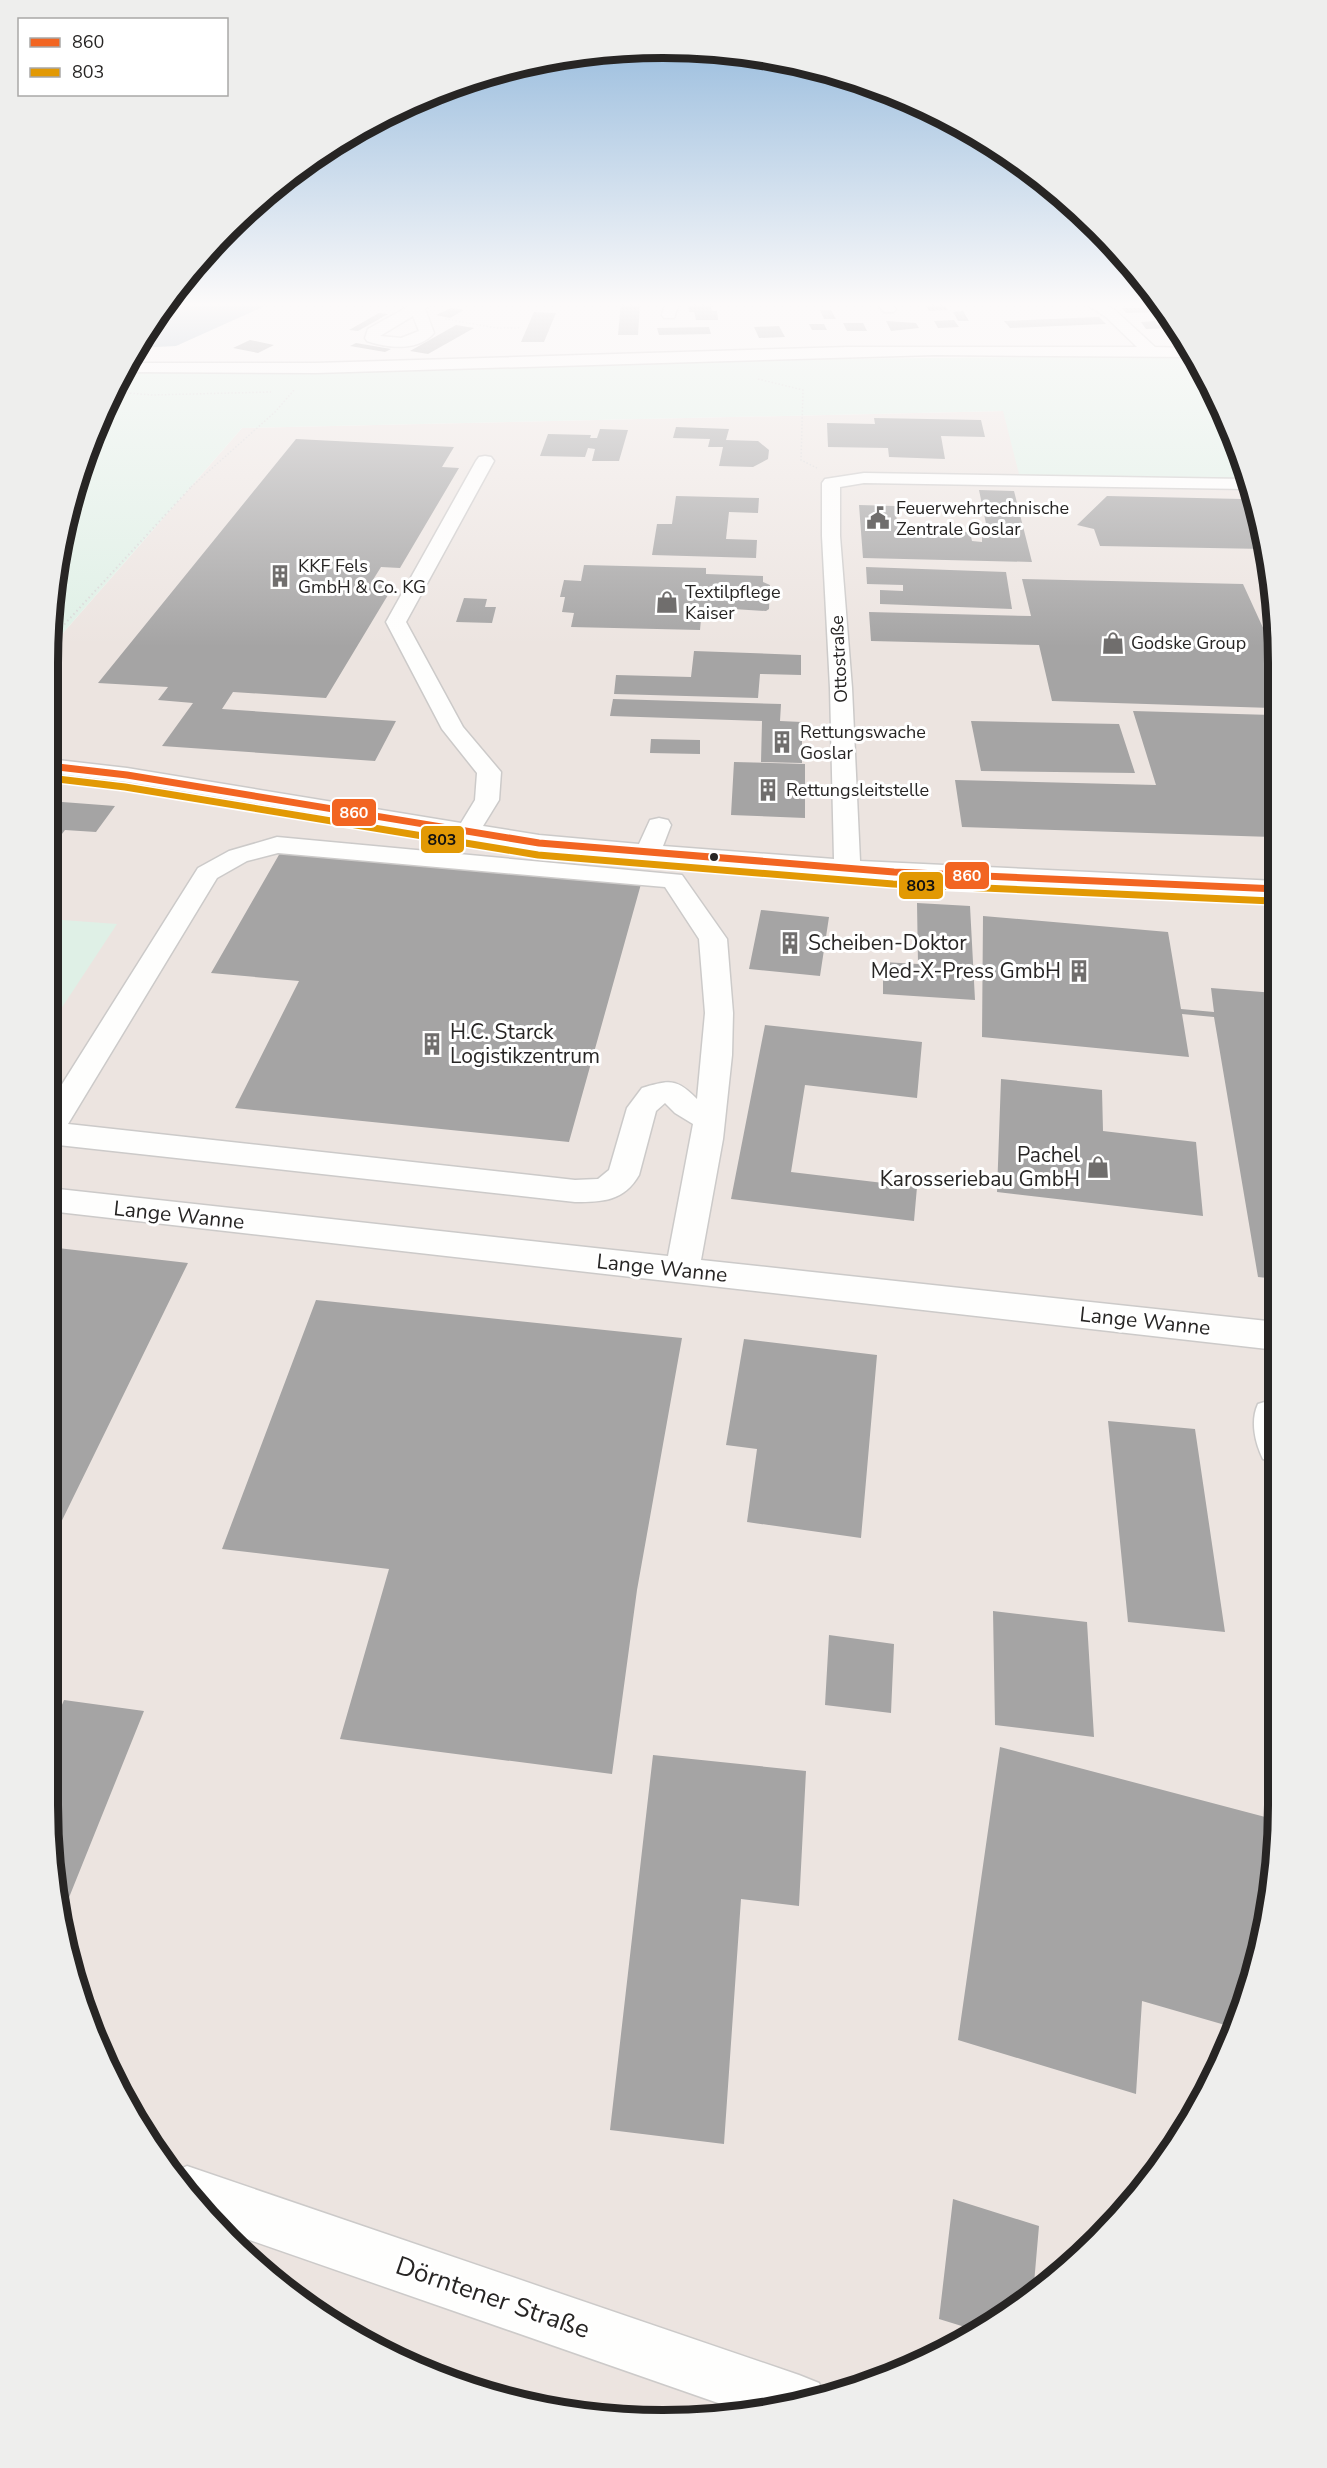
<svg xmlns="http://www.w3.org/2000/svg" width="1327" height="2468" viewBox="0 0 1327 2468" font-family="'Nunito Sans',sans-serif">
  <style>
    .built { fill: #ece4e0 }
    .green { fill: #dff0e6 }
    .water { fill: #a4b6c4 }
    .building { fill: #a5a4a4 }
    .lines { fill: none; stroke-linecap: round; stroke-linejoin: round }
    .minor-casing { stroke: #cccac9; stroke-width: 3 }
    .path-far1 { stroke: #d9d8d8; stroke-width: 1.5; stroke-dasharray: 1.5 2; stroke-linecap: butt }
    .path { stroke: #d9d8d8; stroke-width: 2; stroke-dasharray: 1.5 3; stroke-linecap: butt }
    .minor { fill: #fefefd; fill-rule: evenodd }
    .bus-1-casing { stroke: #fff; stroke-width: 10 }
    .bus-2-casing { stroke: #fff; stroke-width: 10 }
    .bus-1 { stroke: #f26522; stroke-width: 7 }
    .bus-2 { stroke: #e29904; stroke-width: 7 }
    .bus-dot { fill: #272524; stroke: #fff; stroke-width: 2 }
    .labels { text-anchor: middle; stroke-width: 6; stroke-linejoin: round; paint-order: stroke }
    .far-poi-label { font-size: 18px; fill: #272524; stroke: #fff; text-anchor: start }
    .far-street-label { font-size: 18px; fill: #272524; stroke: #fff }
    .poi-label { font-size: 21px; fill: #272524; stroke: #fff; text-anchor: start }
    .street-label { font-size: 21px; fill: #272524; stroke: #fff }
    .near-street-label { font-size: 26px; fill: #272524; stroke: #fff }
    .rim { fill: none; stroke: #272524; stroke-width: 8 }
    .line-badge { stroke: #fff; stroke-width: 2 }
    .badge-label { font-size: 16px; text-anchor: middle; font-weight: bold; fill: #fff }
    .pale-badge-label { font-size: 16px; text-anchor: middle; font-weight: bold; fill: #111 }
  </style>
  <rect width="100%" height="100%" fill="#f8f5f4"/>
  <path class="built" d="M1004 411 1246 479 1274 584 1278 1844 1258 1964 1197 2112 1152 2179 1070 2267 1005 2316 899 2373 822 2399 704 2419H623L505 2399 428 2373 322 2316 257 2267 175 2179 130 2112 81 2003 60 1924 48 1805 49 649 242 428Z"/>
  <path class="green" d="M1154 356H1194L1232 428 1246 479 1020 478 1003 411 242 428 49 649V624L66 523 70 513 69 504 124 372 336 371 814 359Z
    M49 919 117 924 49 1027Z"/>
  <path class="water" d="M170 301H276L176 346 136 348Z"/>
  <path class="building" d="M688 301H710L712 311H717L718 320H696L694 312H689Z
    M621 303H640L638 335H618Z
    M924 303H943L948 310 929 311Z
    M451 308 464 310 450 318 436 315Z
    M1122 308H1163L1167 312 1126 313Z
    M820 310H831L836 319H824Z
    M963 311 969 321H958L953 312Z
    M534 312 556 313 544 342H521Z
    M379 313 388 314 358 331 349 330Z
    M1099 317 1106 324 1010 328 1004 321Z
    M954 320 959 327 938 328 934 321Z
    M886 321 916 323 919 328 891 331Z
    M1155 321 1157 325 1177 324 1179 328 1146 329 1141 322Z
    M843 323H863L867 331H847Z
    M809 324H824L827 330H812Z
    M456 325 474 328 428 354 410 351Z
    M779 326 785 337 759 338 754 327Z
    M709 327 711 334 659 335 657 328Z
    M250 340 274 345 258 353 233 348Z
    M356 343 391 349 385 352 350 346Z
    M874 418 981 420 985 437 941 436 945 459 889 457 888 448 828 447 827 423 875 424Z
    M676 427 729 429 726 440 758 441 769 450 768 459 753 467 719 466 723 447H708L710 439 673 438Z
    M600 429 628 430 619 461H592L595 449 588 448 585 457 540 456 548 434 591 435 590 438H597Z
    M296 439 454 447 442 467 459 468 400 568 381 567 371 583 394 585 326 698 233 692 222 709 396 721 375 761 162 746 193 703 158 700 168 687 98 683Z
    M979 490 1014 491 1032 562 863 558 859 505 895 506 898 530 970 532 972 541 982 542V537L989 538Z
    M676 496 759 498 758 513 729 512 726 539 757 540 756 558 652 555 657 524H672Z
    M1107 496 1242 499 1252 501 1265 549 1100 546 1094 529 1077 525Z
    M584 565 706 568V574L763 576V582L770 585 769 609 766 611 702 607 700 630 571 627 574 613 562 612 565 597H560L564 580 581 581Z
    M866 567 1006 572 1012 609 880 604V590L903 591V585L867 584Z
    M1022 579 1243 584 1274 652V708L1052 701 1039 645 871 641 869 612 1031 616Z
    M464 598 487 599 485 607H496L492 623 456 622Z
    M694 651 801 655V675L760 674 758 698 614 694 616 675 691 677Z
    M613 699 781 704 780 721 802 722V763L761 762 762 721 610 716Z
    M1133 711 1274 715 1275 837 962 827 955 780 1156 785Z
    M971 721 1119 724 1135 773 981 771Z
    M651 739 700 740V754L650 753Z
    M734 762 805 764V818L731 815Z
    M49 801 115 806 96 832 65 830 49 851Z
    M280 853 641 884 569 1142 235 1108 299 981 211 973Z
    M917 903 970 906 975 1000 883 994V962L918 964Z
    M761 910 829 917 820 976 749 969Z
    M983 916 1168 932 1181 1009 1214 1012 1211 988 1275 993 1276 1279 1258 1277 1214 1017 1182 1014 1189 1057 982 1037Z
    M765 1025 922 1042 917 1098 805 1085 791 1172 917 1187 914 1221 731 1199Z
    M1001 1079 1102 1090 1103 1131 1196 1142 1203 1216 997 1192Z
    M49 1247 188 1263 48 1549Z
    M316 1300 682 1338 637 1590 612 1774 340 1739 389 1569 222 1549Z
    M744 1339 877 1355 861 1538 747 1522 757 1449 726 1445Z
    M1108 1421 1195 1429 1225 1632 1128 1622Z
    M993 1611 1087 1622 1094 1737 995 1725Z
    M829 1635 894 1644 891 1713 825 1705Z
    M64 1700 144 1711 68 1900 57 1899 48 1804V1738Z
    M1000 1747 1269 1818 1268 1905 1258 1964 1232 2027 1142 2001 1136 2094 958 2040Z
    M653 1755 806 1771 799 1906 741 1899 724 2144 610 2130Z
    M953 2199 1039 2226 1033 2295 1005 2316 978 2331 939 2319Z"/>
  <g class="lines">
    <g class="minor-casing">
      <path id="minor" d="M418 301H436L425 309 434 333C418 352 387 348 367 341L365 338 368 329ZM413 316 419 331 401 338 380 336Z
        M666 301H680L674 318H664L662 315Z
        M874 301H889L896 309 894 312H884Z
        M1081 301H1099L1116 311 1155 347 1190 348 1194 357 935 355 316 373 124 372 127 363H316L849 347H1137L1106 317Z
        M485 456 491 457 494 461 406 622 463 727 501 772 499 800 483 826 539 835 639 844 650 820 659 818 668 820 671 825 663 846 834 859 830 688 822 536V483L825 479 864 473 1246 479 1247 489 864 483 840 487V536L852 688 860 861 1275 881V897L894 880 539 851 127 782 49 773V759L127 768 461 823 475 800 477 773 442 729 386 622 476 461 479 457Z
        M277 837 682 875 727 939 733 1013 732 1055 723 1139 701 1260 1276 1322V1350L49 1211V1188L668 1256 693 1124 675 1113 665 1103 656 1111 639 1175C624 1201 603 1202 575 1202L49 1144V1105L198 868 229 851ZM278 853 665 887 699 939 705 1013 697 1099C676 1078 670 1080 642 1088L627 1108 609 1170 598 1179 575 1180 68 1124 217 878 247 861Z
        M1271 1400H1276V1463L1263 1459C1255 1443 1250 1421 1258 1404Z
        M187 2166 799 2375 819 2383 825 2398 744 2412 224 2231 171 2173Z"/>
    </g>
    <path class="path-far1" d="M1132 302H1158
      M445 319 497 328H520
      M758 379 803 390 801 460 817 468
      M116 392 152 395 271 392
      M191 487 275 412 294 390"/>
    <path class="path" d="M49 641 192 486"/>
    <use href="#minor" class="minor"/>
    <g class="bus-1-casing">
      <path id="bus-1" d="M49 766 127 775 539 843 894 872 1275 889"/>
    </g>
    <g class="bus-2-casing">
      <path id="bus-2" d="M49 778 125 787 538 855 893 884 1274 901"/>
    </g>
    <use href="#bus-1" class="bus-1"/>
    <use href="#bus-2" class="bus-2"/>
  </g>
  <linearGradient id="sky" x2="0" y2="1"><stop stop-color="#8db5da"/><stop offset="0.47" stop-color="#fcfafa"/><stop offset="1" stop-color="#fcfafa" stop-opacity="0"/></linearGradient>
  <rect width="1327" height="647" fill="url(#sky)"/>
  <defs>
    <g id="civic-bare" transform="scale(1.8)"><path d="M-.6-6.5H3V-4.5H.6V-3L4-1V1h2V6H-6V1h2V-1L-.6-3ZM-1.2 2.5V6h2.4V2.5Z" fill="#706e6d" stroke="#fff" stroke-width="2.5" paint-order="stroke"/></g>
    <g id="building-bare" transform="scale(1.8)"><path d="M-4-6H4V6H1V3H-1V6H-4ZM-2.5-4.3h1.7v1.8h-1.7ZM.8-4.3h1.7v1.8H.8ZM-2.5-1h1.7V.8h-1.7ZM.8-1h1.7V.8H.8Z" fill="#706e6d" stroke="#fff" stroke-width="2.5" paint-order="stroke"/></g>
    <g id="shop-bare" transform="scale(1.8)"><path d="M-5-2.5h2.3a2.7 3.5 0 0 1 5.4 0H5L5.5 6h-11ZM-1.5-2.5h3a1.5 2.3 0 0 0-3 0Z" fill="#706e6d" stroke="#fff" stroke-width="2.5" paint-order="stroke"/></g>
  </defs>
  <g fill-rule="evenodd">
    <use href="#civic-bare" x="878" y="518"/>
    <use href="#building-bare" x="280" y="576"/>
    <use href="#shop-bare" x="667" y="602"/>
    <use href="#shop-bare" x="1113" y="643"/>
    <use href="#building-bare" x="782" y="742"/>
    <use href="#building-bare" x="768" y="790"/>
    <use href="#building-bare" x="790" y="943"/>
    <use href="#building-bare" x="1079" y="971"/>
    <use href="#building-bare" x="432" y="1044"/>
    <use href="#shop-bare" x="1098" y="1167"/>
  </g>
  <circle class="bus-dot" cx="714" cy="857" r="5"/>
  <g class="labels">
    <g class="far-poi-label">
      <text x="896" y="514">Feuerwehrtechnische<tspan x="896" dy="21">Zentrale Goslar</tspan></text>
      <text x="298" y="572">KKF Fels<tspan x="298" dy="21">GmbH &amp; Co. KG</tspan></text>
      <text x="685" y="598">Textilpflege<tspan x="685" dy="21">Kaiser</tspan></text>
      <text x="1131" y="649">Godske Group</text>
      <text x="800" y="738">Rettungswache<tspan x="800" dy="21">Goslar</tspan></text>
      <text x="786" y="796">Rettungsleitstelle</text>
    </g>
    <g class="far-street-label">
      <text transform="translate(839 659) rotate(-93)" y="6">Ottostraße</text>
    </g>
    <g class="poi-label">
      <text x="808" y="950">Scheiben-Doktor</text>
      <text x="1061" y="978" text-anchor="end">Med-X-Press GmbH</text>
      <text x="450" y="1039">H.C. Starck<tspan x="450" dy="24">Logistikzentrum</tspan></text>
      <text x="1080" y="1162" text-anchor="end">Pachel<tspan x="1080" dy="24">Karosseriebau GmbH</tspan></text>
    </g>
    <g class="street-label">
      <text transform="translate(179 1215) rotate(6)" y="7">Lange Wanne</text>
      <text transform="translate(662 1268) rotate(6)" y="7">Lange Wanne</text>
      <text transform="translate(1145 1321) rotate(6)" y="7">Lange Wanne</text>
    </g>
    <g class="near-street-label">
      <text transform="translate(493 2297) rotate(19)" y="9">Dörntener Straße</text>
    </g>
  </g>
  <path d="M0 0H1327V2468H0ZM663 58H663A605 605 0 0 1 1268 663V1805A605 605 0 0 1 663 2410H663A605 605 0 0 1 58 1805V663A605 605 0 0 1 663 58Z" fill="#eeeeed" fill-rule="evenodd"/>
  <path class="rim" d="M663 58H663A605 605 0 0 1 1268 663V1805A605 605 0 0 1 663 2410H663A605 605 0 0 1 58 1805V663A605 605 0 0 1 663 58Z"/>
  <g class="line-badge">
    <rect x="331" y="798" width="46" height="29" rx="6" fill="#f26522"/>
    <rect x="420" y="825" width="45" height="29" rx="6" fill="#e29904"/>
    <rect x="944" y="861" width="46" height="29" rx="6" fill="#f26522"/>
    <rect x="898" y="871" width="46" height="29" rx="6" fill="#e29904"/>
  </g>
  <g class="badge-label">
    <text x="354" y="818">860</text>
    <text x="967" y="881">860</text>
  </g>
  <g class="pale-badge-label">
    <text x="442" y="845">803</text>
    <text x="921" y="891">803</text>
  </g>
  <rect x="18" y="18" width="210" height="78" fill="#ffffff" stroke="#a9a8a7" stroke-width="1.5"/>
  <rect x="30" y="38" width="30" height="9" fill="#f26522" stroke="#a9a8a7" stroke-width="1.5"/>
  <text x="72" y="48" font-size="18" fill="#272524">860</text>
  <rect x="30" y="68" width="30" height="9" fill="#e29904" stroke="#a9a8a7" stroke-width="1.5"/>
  <text x="72" y="78" font-size="18" fill="#272524">803</text>
</svg>
